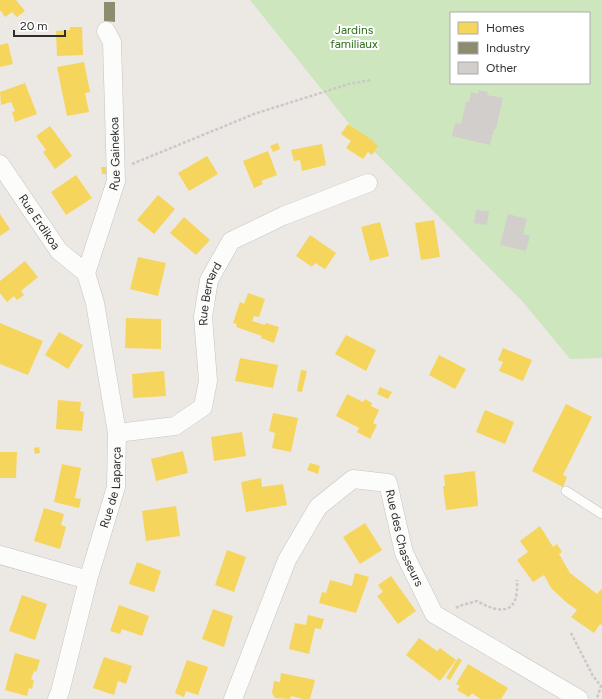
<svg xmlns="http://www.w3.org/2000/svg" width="602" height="699" viewBox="0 0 602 699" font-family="Figtree,sans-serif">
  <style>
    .green { fill: #cee6be; fill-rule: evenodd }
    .homes { fill: #f6d55c }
    .industry { fill: #8c8c6e }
    .building { fill: #d1cecb }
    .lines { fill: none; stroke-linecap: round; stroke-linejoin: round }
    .service-casing { stroke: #c5c4c5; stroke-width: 10 }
    .minor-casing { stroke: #c5c4c5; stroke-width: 19 }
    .path { stroke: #c9c9c8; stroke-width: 2.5; stroke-dasharray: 3 2; stroke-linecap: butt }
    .service { stroke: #fcfcfb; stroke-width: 9 }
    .minor { stroke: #fcfcfb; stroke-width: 18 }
    .labels { text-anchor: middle; stroke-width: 4; stroke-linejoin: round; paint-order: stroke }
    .park-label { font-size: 12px; fill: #2c6e1b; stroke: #fff }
    .street-label { font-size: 12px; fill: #2e2e2e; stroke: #fff }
  </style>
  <rect width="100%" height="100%" fill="#ece8e4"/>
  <path class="green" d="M250 0H602V358L570 359 523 302 359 136ZM451 13H589V83H451Z"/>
  <path class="homes" d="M0 0H16L25 11 17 17 12 12 5 17 0 10Z
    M70 27H82L83 55 57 56 56 31 70 30Z
    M8 43 13 64 0 67V45Z
    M84 62 90 92 85 93 89 112 67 116 57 67Z
    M25 83 37 114 15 122 12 112 15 111 11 102 1 105 0 92Z
    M348 124 375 142 374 143 378 146 372 155 368 152 363 159 346 148 351 141 341 134Z
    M50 126 72 156 55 169 43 152 46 150 36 136Z
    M278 143 280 149 273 152 270 146Z
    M322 144 326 165 302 171 300 160 294 161 291 150Z
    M268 151 277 175 261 181 263 184 254 188 243 161Z
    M207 156 218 174 189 191 178 173Z
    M101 167H107L108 174H102Z
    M76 175 92 198 66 215 51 192Z
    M158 195 175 209 154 234 137 220Z
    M0 214 10 229 0 236Z
    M184 217 210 240 196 255 170 233Z
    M434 220 440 257 421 260 415 223Z
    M380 222 389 256 370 261 361 227Z
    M310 235 336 253 325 269 315 263 312 267 296 256Z
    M138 257 166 263 158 296 130 289Z
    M25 261 38 277 21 291 24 295 17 300 14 296 7 302 0 293V281Z
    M248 293 265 299 259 317 254 316 252 321 265 325 266 323 279 327 274 343 261 338 262 336 236 327 237 324 233 323 240 302 244 304Z
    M126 318 161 319V349L125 348Z
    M0 323 43 341 28 375 0 364Z
    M59 332 83 345 68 369 45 355Z
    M346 335 376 350 366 371 335 354Z
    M503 348 532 360 523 381 499 371 503 362 498 360Z
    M439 355 466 369 455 389 429 375Z
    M240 358 278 365 273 388 235 381Z
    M301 370 307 371 302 392 297 391Z
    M164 371 166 396 133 398 132 374Z
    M380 387 392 392 388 399 377 394Z
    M347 394 363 402 365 399 372 403 371 406 379 410 373 423 377 425 370 439 357 432 359 428 336 416Z
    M58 400 81 402 80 411 84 412 82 431 56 429Z
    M566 404 592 417 563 475 567 477 563 487 532 471Z
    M485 410 514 422 505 444 476 432Z
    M273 413 298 418 291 452 272 448 275 433 269 431Z
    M242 432 246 456 214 461 211 437Z
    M39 447 40 453 35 454 34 448Z
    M183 451 188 473 156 481 151 459Z
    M0 452H17L16 478H0Z
    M310 463 320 466 318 474 307 470Z
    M62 464 81 468 75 498 81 499 79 508 54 502Z
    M475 471 478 506 446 510 443 486H445L444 475Z
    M261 478 262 487 283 484 287 505 246 512 241 482Z
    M176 506 180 536 146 541 142 511Z
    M44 508 64 514 61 525 66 527 60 549 34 541Z
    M365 523 382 550 360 564 343 537Z
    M540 526 553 547 557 544 562 552 559 554 570 573 597 594 601 589 602 591V625L600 624 594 633 571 617 577 610 566 602 551 588 544 575 533 582 517 560 528 552 520 541Z
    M227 550 246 557 234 592 215 585Z
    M137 562 161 571 154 592 129 584Z
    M355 573 369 577 356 613 319 603 322 592 326 593 330 580 352 586Z
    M391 576 416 611 398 624 377 596 383 592 378 585Z
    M22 595 47 604 35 640 9 631Z
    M119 605 149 616 142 636 122 629 120 634 110 631Z
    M213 609 233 616 224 647 202 639Z
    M308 615 324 619 321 629 315 628 309 654 289 649 295 623 306 625Z
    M419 638 437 651 440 648 456 660 440 681 406 655Z
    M15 653 40 660 36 672 34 671 31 679 34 680 32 689 29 688 27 696 5 690Z
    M104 657 132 666 126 684 118 681 114 695 93 688Z
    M458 658 462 660 450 680 446 678Z
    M187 660 208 667 198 695 186 691 184 697 175 693Z
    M468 664 508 688 501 699H480L472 693 469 697 457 690 460 686 456 684Z
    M281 673 315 680 310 699H303L291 696 290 699 275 698 272 693 274 681 280 682Z"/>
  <path class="industry" d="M104 2H115V22L104 21Z"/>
  <path class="building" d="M479 90 488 92 487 95 503 98 496 129H494L490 145 452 136 455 123 461 124 466 102H469L471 92 478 94Z
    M476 210 489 211 487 225 474 223Z
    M508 214 527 219 523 234 530 236 526 251 500 245Z"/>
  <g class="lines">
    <g class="service-casing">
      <path id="service" d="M566 491 602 514"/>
    </g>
    <g class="minor-casing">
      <g id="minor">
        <path id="s1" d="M0 164 59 251 86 273"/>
        <path id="s2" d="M86 273 116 181 112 42 106 31"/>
        <path id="s3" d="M117 433 175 426 203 407 208 381 203 317 209 280 231 241 283 216 368 183"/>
        <path d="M0 555 88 580"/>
        <path id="s4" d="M57 699 60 692 88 580 116 487 117 433 95 303 86 273"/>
        <path id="s5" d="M233 699 287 560 318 507 353 479 388 483 404 553 434 614 579 699"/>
      </g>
    </g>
    <path class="path" d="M132 164 254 114 349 84 371 80
      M456 608 459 606 477 601C502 615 519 614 517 580
      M571 633 593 676 601 686 597 698"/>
    <use href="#service" class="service"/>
    <use href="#minor" class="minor"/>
  </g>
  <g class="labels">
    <g class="park-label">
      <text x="354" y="34">Jardins<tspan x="354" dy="14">familiaux</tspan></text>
    </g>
    <g class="street-label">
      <text dy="4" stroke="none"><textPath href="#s2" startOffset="124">Rue Gainekoa</textPath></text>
      <text dy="4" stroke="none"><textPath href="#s1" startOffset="70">Rue Erdikoa</textPath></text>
      <text dy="4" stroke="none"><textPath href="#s3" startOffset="207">Rue Bernard</textPath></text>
      <text dy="4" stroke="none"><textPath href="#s4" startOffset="219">Rue de Laparça</textPath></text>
      <text dy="4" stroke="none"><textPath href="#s5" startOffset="348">Rue des Chasseurs</textPath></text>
    </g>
  </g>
  <rect x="450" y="12" width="140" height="72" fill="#ffffff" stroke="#ababab"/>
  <rect x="458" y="22" width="20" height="12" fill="#f6d55c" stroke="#ababab"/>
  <text x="486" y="32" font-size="12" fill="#2e2e2e">Homes</text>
  <rect x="458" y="42" width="20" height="12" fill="#8c8c6e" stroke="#ababab"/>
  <text x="486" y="52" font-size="12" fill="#2e2e2e">Industry</text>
  <rect x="458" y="62" width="20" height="12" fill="#d1cecb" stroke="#ababab"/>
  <text x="486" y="72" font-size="12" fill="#2e2e2e">Other</text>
  <path d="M14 30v6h51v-6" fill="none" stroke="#2e2e2e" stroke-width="2"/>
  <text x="20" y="30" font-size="12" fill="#2e2e2e" stroke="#ffffff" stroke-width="3" paint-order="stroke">20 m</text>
</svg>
